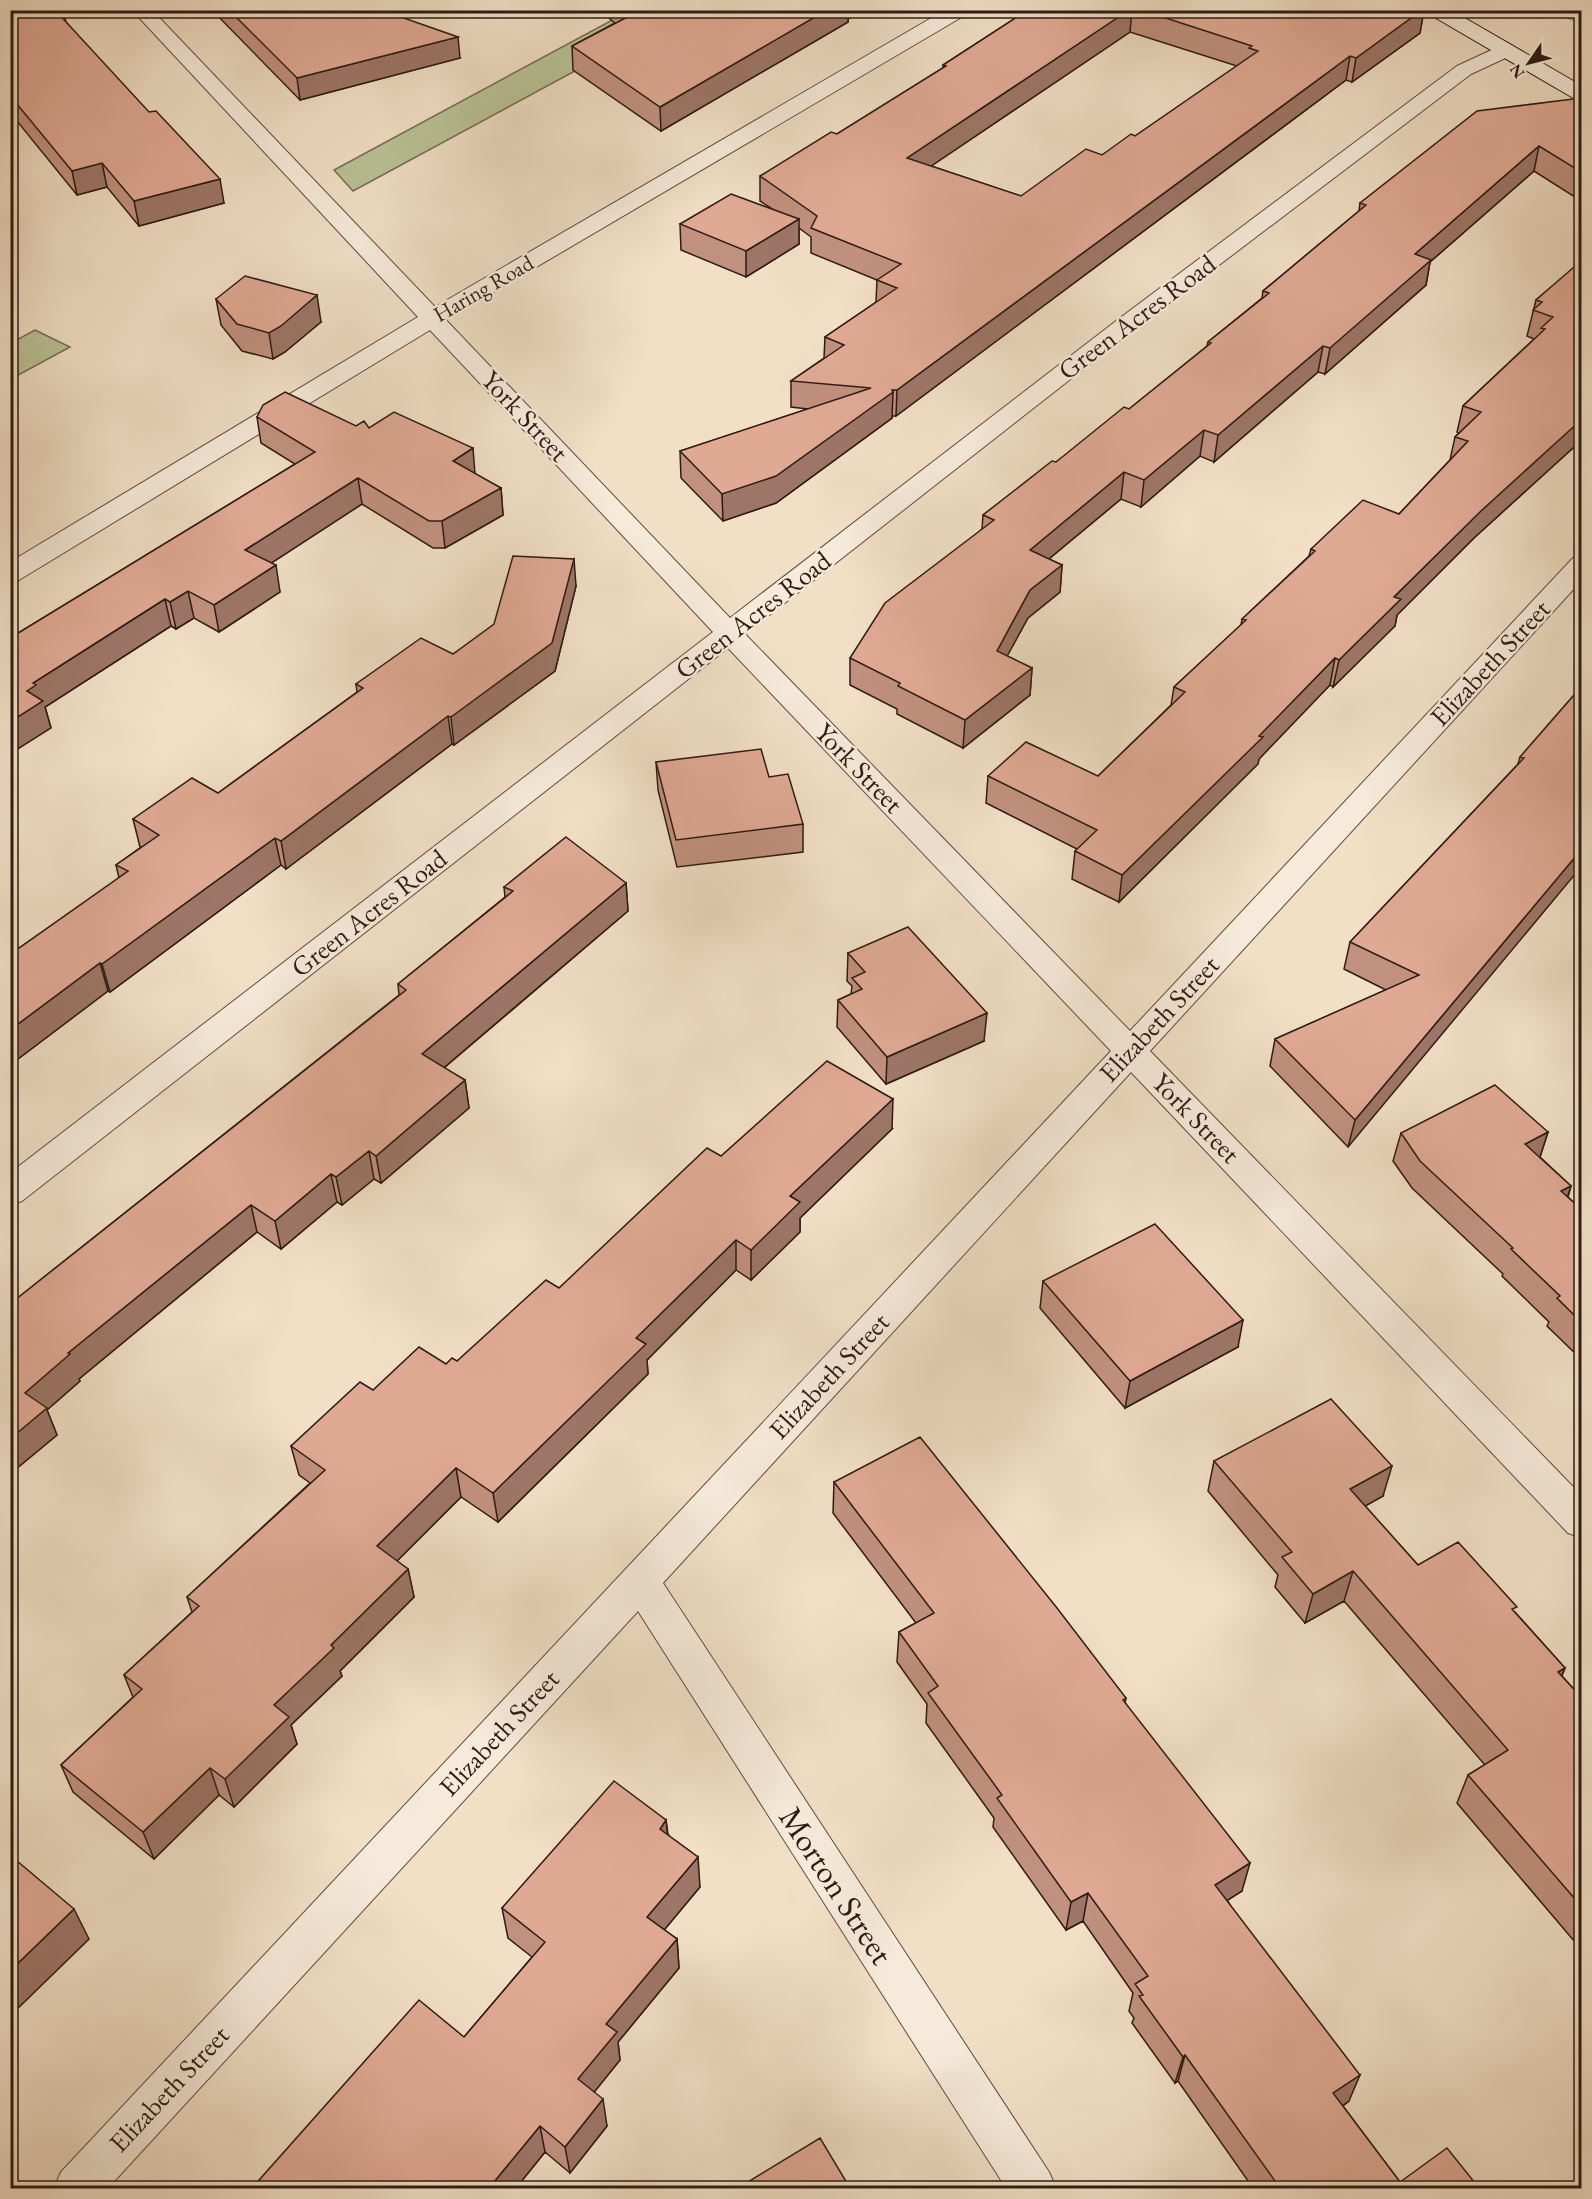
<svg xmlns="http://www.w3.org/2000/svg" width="1592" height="2199" viewBox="0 0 1592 2199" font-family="'EB Garamond',serif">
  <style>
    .green { fill: #b9c296; stroke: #746e54; stroke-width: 1.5 }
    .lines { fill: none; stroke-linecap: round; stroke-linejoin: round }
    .canal { fill: #9bbdb2; fill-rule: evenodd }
    .street-casing { stroke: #5f4c40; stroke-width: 2 }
    .secondary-casing { stroke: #2e1b13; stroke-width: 2 }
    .street { fill: #f6eada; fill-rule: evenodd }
    .secondary { fill: #f6eada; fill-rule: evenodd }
    .wall { fill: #c1917f; stroke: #2e1b13; stroke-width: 1.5; fill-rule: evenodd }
    .shaded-wall { fill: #9d7668; stroke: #2e1b13; stroke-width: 1.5 }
    .building { fill: #e0a994; stroke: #2e1b13; stroke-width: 1.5 }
    .labels { text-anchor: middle; stroke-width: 5; stroke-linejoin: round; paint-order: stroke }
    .far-street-label { font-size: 22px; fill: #2e1b13; stroke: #f6eada }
    .street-label { font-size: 27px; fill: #2e1b13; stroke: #f6eada }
    .near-street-label { font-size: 33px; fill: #2e1b13; stroke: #f6eada }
  </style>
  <rect width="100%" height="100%" fill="#f1dfc6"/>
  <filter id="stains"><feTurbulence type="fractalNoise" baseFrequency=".00333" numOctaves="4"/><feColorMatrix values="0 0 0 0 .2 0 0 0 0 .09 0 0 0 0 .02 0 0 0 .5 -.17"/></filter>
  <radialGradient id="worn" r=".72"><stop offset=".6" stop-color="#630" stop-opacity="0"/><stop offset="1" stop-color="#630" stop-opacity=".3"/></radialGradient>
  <path class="green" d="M629 11H686L353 191 334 170Z
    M35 330 70 347 11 379V343Z"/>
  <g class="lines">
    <path class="canal" d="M1557 10H1582V24L1563 18Z"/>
    <g class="street-casing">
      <path id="street" d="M132 10H152L435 307 945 10H969L967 14 446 320 730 618 1116 321 1457 66 1498 47H1512L1515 51 1512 55 1471 74 1132 331 745 634 1130 1031 1573 558 1582 556V580L1150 1051 1582 1496V1538L1568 1533 1131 1072 663 1583 1049 2172 1056 2188H1006L638 1611 108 2188H54L61 2172 1111 1051 728 648 22 1201 10 1205V1173L713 632 430 330 19 580 10 582V562L418 317Z"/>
    </g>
    <g class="secondary-casing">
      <path id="secondary" d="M1427 10H1451L1582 86V101L1575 99 1429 14Z"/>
    </g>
    <use href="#street" class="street"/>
    <use href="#secondary" class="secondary"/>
  </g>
  <path class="wall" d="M10 10H63L66 22 224 203 139 226 107 187 77 195 17 121 10 123Z
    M212 10H381L460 58 300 100Z
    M599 10H862L848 19V22L661 131 573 70 572 46 615 23Z
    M1028 10H1424L1420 33 1352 82 1346 80 896 416H892V418L776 503 723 521 681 478 680 451 808 409 791 407V381L824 358 825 337 876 302 877 280 811 253V237L799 228V244L746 277 681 250 680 224 771 208 760 201V176L837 134 943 68V65ZM1130 32 1237 66 1135 136 1102 155 1021 196 931 166Z
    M1581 98V201L1534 171 1430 262 1426 285 1325 374 1318 372 1214 462 1200 456 1141 507 1121 499 1049 559 1062 565 1060 592 1028 618 1007 656 1032 668 1030 695 963 748 897 714V709L850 685V658L982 529 983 515 1129 409 1207 346 1208 342 1262 298 1263 291 1359 211 1360 203Z
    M1581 262 1578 434 1575 446 1474 538 1397 615 1395 626 1333 687 1330 685 1259 759 1258 764 1119 902 1072 879 1075 851 1077 849 986 803 988 776H1098L1171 705 1174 687 1241 625 1242 619 1309 556 1311 549 1399 514 1450 460 1455 437 1459 433 1457 432 1463 406 1534 339 1527 336 1536 300Z
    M216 299 321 322 285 352 273 359 242 351 221 325Z
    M257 417 369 428 475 474 501 488 503 515 445 548H433L362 504 271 563 280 592 219 632 194 618 176 629 171 626 45 707 51 728 10 638 295 464 261 443Z
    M576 586 555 671 454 745 452 744 286 869 281 865 110 992 108 991 10 1065V948H19L119 878 116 865 141 847H140L133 819 218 793 357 692 356 684 453 654Z
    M1581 687 1348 1147 1270 1066 1275 1039 1386 990 1344 969 1350 942 1518 764 1520 757Z
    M656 762 769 777 803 824V852L677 867 658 790Z
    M626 883 628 911 444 1068 465 1080 469 1108 381 1183 374 1179 342 1205 337 1202 281 1249 257 1232 79 1379 80 1381 47 1410 57 1435 10 1474V1304L399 995 398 984 505 897 504 887Z
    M848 953 984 1041 886 1084 837 1027 838 1000 851 994 852 986 847 981Z
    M892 1129 800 1218V1232L751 1280 736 1270 647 1360 648 1374 498 1522 461 1497 397 1561 408 1569 414 1597 340 1671 342 1676 291 1725 297 1744 234 1807 219 1795 154 1859 73 1792 61 1765 133 1697 124 1675 192 1612 187 1597 310 1483 299 1475 291 1446 373 1390 446 1364 457 1361 559 1288 721 1156Z
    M1548 1132 1540 1157 1571 1186 1568 1197 1581 1209V1359L1547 1326 1549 1322 1502 1276 1503 1274 1412 1188 1393 1161 1401 1133Z
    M1043 1281 1238 1347 1125 1408 1040 1308Z
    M1214 1461 1383 1496 1365 1506 1418 1565 1515 1612 1565 1668 1562 1676 1581 1697V1947L1580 1948 1457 1803 1468 1775 1485 1765 1344 1601 1305 1623 1275 1587 1278 1575 1208 1491Z
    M834 1482 1126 1698 1125 1703 1242 1891 1227 1900 1349 2101 1343 2106 1400 2182 1479 2188H1253L1178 2081 1175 2083 1132 2023 1134 2018 1129 2011 1133 1993 1083 1921 1066 1930 993 1827 994 1818 926 1723 927 1704 897 1662 899 1632 916 1623 833 1513Z
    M666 1820 668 1834 700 1887 664 1930 677 1939 679 1968 618 2042 620 2060 594 2092 607 2126 570 2173 545 2152 516 2188H252L464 2037 532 1957 508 1938 502 1908Z"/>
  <path class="shaded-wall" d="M54 10H63L67 30Z
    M827 10H862L848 19V22L661 131 660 107Z
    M1129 10H1132L1130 32 906 183 907 158Z
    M1422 10H1424L1420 33 1352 82 1356 58Z
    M458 37 460 58 300 100 297 78Z
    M1350 56 1346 80 896 416 897 390Z
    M10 98H12L17 121 10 123Z
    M1539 146 1534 171 1430 262 1426 285 1325 374 1330 348 1415 254Z
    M102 163 107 187 77 195 72 171Z
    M220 179 224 203 139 226 134 201Z
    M799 219V244L746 277V251Z
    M317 295 321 322 285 352 273 359 269 333Z
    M1323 346 1318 372 1214 462 1218 435Z
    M893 392 892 418 776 503 723 521 722 494Z
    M1581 411V431L1578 434 1575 446 1474 538 1397 615 1395 626 1333 687 1339 660 1394 597Z
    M1204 430 1200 456 1141 507 1144 480Z
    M473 448 475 474 453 461Z
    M1124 472 1121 499 1027 577 1030 550Z
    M358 478 362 504 250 577 245 550Z
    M501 488 503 515 445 548 442 521Z
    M574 559 576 586 555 671 454 745 451 717Z
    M276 565 280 592 219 632 214 605Z
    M1062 565 1060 592 1028 618 995 678 997 651 1030 590Z
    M188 591 194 618 176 629 170 602Z
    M165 599 171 626 45 707 51 728 10 754V722L27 691 33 683Z
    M1335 658 1330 685 1259 759 1258 764 1119 902 1122 875Z
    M1032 668 1030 695 963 748 965 720Z
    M448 716 452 744 286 869 281 841Z
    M275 838 281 865 110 992 102 964Z
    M1581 850V867L1348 1147 1355 1120Z
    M626 883 628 911 427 1082 422 1054Z
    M100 963 108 991 10 1065V1030Z
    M987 1013 984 1041 886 1084 887 1057Z
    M465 1080 469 1108 381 1183 376 1156Z
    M893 1099 892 1129 800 1218V1232L751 1280V1250L790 1196Z
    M1548 1132 1539 1160 1525 1144Z
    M369 1151 374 1179 342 1205 336 1177Z
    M331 1174 337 1202 281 1249 275 1221Z
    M1571 1186 1562 1213 1561 1191Z
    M251 1205 257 1232 79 1379 80 1381 47 1410 57 1435 10 1474V1439L25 1393 68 1353Z
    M736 1240V1270L647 1360 648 1374 498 1522 493 1493 636 1338Z
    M1243 1320 1238 1347 1125 1408 1130 1381Z
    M1392 1466 1383 1496 1342 1519 1350 1489Z
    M456 1468 461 1497 383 1575 377 1546Z
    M10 1474 15 1485 10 1489Z
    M408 1569 414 1597 340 1671 342 1676 291 1725 297 1744 234 1807 225 1779 274 1705 331 1645Z
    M1353 1571 1344 1601 1305 1623 1313 1594Z
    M1565 1668 1552 1697 1558 1672Z
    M210 1768 219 1795 154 1859 143 1832Z
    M666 1820 669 1850 660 1829Z
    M698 1857 700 1887 650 1947 647 1917Z
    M1250 1863 1242 1891 1208 1913 1215 1885Z
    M1088 1893 1083 1921 1066 1930 1071 1902Z
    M74 1909 89 1939 10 2016V1971Z
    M677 1939 679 1968 618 2042 620 2060 583 2106 578 2079 606 2024Z
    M1185 2055 1178 2081 1175 2083 1183 2057Z
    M1360 2075 1349 2101 1323 2119 1333 2093Z
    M603 2099 607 2126 570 2173 565 2147Z
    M540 2126 545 2152 516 2188H489Z"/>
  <path class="building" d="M10 10H55L149 112 156 111 220 179 134 201 102 163 72 171 12 98H10Z
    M229 10H381L458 37 297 78Z
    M628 10H827L660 107 572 46 633 14Z
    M1028 10H1129L907 158 1021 196 1086 149 1102 155 1131 134 1135 136 1258 51 1249 48 1252 46 1141 10H1422L1356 58 1350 56 897 390H892L893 392 776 476 722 494 680 451 871 388 791 381 844 345 825 337 897 288 877 280 901 264 811 228 817 216 760 176 831 132 837 134 946 66 943 65Z
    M1581 98V109L1580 111 1581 113V172L1539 146 1415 254 1431 260 1330 348 1323 346 1218 435 1204 430 1144 480 1124 472 1030 550 1062 565 1030 590 997 651 1032 668 965 720 898 686 900 683 850 658 885 603 994 520 983 515 1052 461 1056 462 1124 407 1129 409 1211 343 1208 342 1269 293 1263 291 1366 205 1360 203 1477 111Z
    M731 194 799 219 746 251 680 224Z
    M1581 262V411L1575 417 1581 420 1481 511 1394 597 1401 599 1339 660 1335 658 1259 736 1263 737 1122 875 1075 851 1097 830 988 776 1026 742 1098 776 1185 692 1174 687 1246 620 1242 619 1315 551 1311 549 1363 500 1399 514 1468 441 1455 437 1481 412 1463 406 1545 329 1541 328 1553 317 1533 310 1542 302 1536 300 1574 267Z
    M245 276 317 295 281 326 269 333 237 324 216 299Z
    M285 392 356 426 364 421 369 428 394 412 473 448 453 461 501 488 442 521H429L358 478 245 550 276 565 214 605 188 591 170 602 165 599 33 683 36 685 27 691 43 701 10 722V638L315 452 257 417 263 405Z
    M513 556 574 559 552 643 451 717 448 716 281 841 275 838 102 964 100 963 10 1030V948L14 945 19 948 128 871 116 865 159 835 133 819 192 778 218 793 363 688 356 684 421 638 453 654 494 624Z
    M1581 687V850L1355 1120 1275 1039 1419 975 1350 942 1524 758 1520 757Z
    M761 749 769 777 788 774 803 824 676 840 656 762Z
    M566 837 626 883 422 1054 465 1080 376 1156 369 1151 336 1177 331 1174 275 1221 251 1205 68 1353 70 1354 25 1393 47 1408 10 1439V1304L406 990 398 984 513 891 504 887Z
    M908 927 987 1013 887 1057 838 1000 862 989 852 978 865 972 848 953Z
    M827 1061 893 1099 790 1196 800 1202 751 1250 736 1240 636 1338 646 1344 493 1493 456 1468 377 1546 408 1569 331 1645 334 1648 274 1705 289 1717 225 1779 210 1768 143 1832 61 1765 142 1689 124 1675 199 1606 187 1597 325 1470 291 1446 360 1382 373 1390 419 1347 446 1364 452 1358 457 1361 546 1280 559 1288 707 1148 721 1156Z
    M1495 1085 1548 1132 1525 1144 1571 1186 1561 1191 1581 1209V1322L1557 1298 1560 1296 1511 1249 1513 1248 1420 1161 1401 1133Z
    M1155 1224 1243 1320 1130 1381 1043 1281Z
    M1331 1399 1392 1466 1350 1489 1418 1565 1458 1542 1517 1607 1512 1609 1565 1668 1558 1672 1581 1697V1906L1468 1775 1508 1750 1353 1571 1313 1594 1282 1557 1292 1552 1214 1461Z
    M920 1437 1057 1608 1126 1698 1123 1700 1250 1863 1215 1885 1360 2075 1333 2093 1400 2182 1447 2148 1479 2188H1280L1185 2055 1183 2057 1139 1996 1143 1995 1135 1984 1148 1976 1088 1893 1071 1902 997 1798 1002 1795 928 1693 938 1686 899 1632 934 1613 834 1482Z
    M614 1781 666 1820 660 1829 698 1857 647 1917 677 1939 606 2024 617 2032 578 2079 603 2099 565 2147 540 2126 489 2188H252L419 2000 464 2037 545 1942 502 1908Z
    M10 1855 74 1909 10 1971Z
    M820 2138 850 2188H738Z"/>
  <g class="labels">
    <g class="far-street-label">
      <text transform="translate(483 288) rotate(-30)" y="8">Haring Road</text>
    </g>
    <g class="street-label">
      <text transform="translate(1137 317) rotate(-37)" y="9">Green Acres Road</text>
      <text transform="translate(525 416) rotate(47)" y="9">York Street</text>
      <text transform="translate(753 615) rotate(-38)" y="9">Green Acres Road</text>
      <text transform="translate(1490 663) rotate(-47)" y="9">Elizabeth Street</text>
      <text transform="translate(859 768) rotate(46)" y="9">York Street</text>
      <text transform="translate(369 913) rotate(-38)" y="9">Green Acres Road</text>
      <text transform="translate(1159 1019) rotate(-47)" y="9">Elizabeth Street</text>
      <text transform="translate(1196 1118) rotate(46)" y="9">York Street</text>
      <text transform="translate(829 1376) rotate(-47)" y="9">Elizabeth Street</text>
      <text transform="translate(499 1733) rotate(-47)" y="9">Elizabeth Street</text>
      <text transform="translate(169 2089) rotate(-47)" y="9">Elizabeth Street</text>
    </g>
    <g class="near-street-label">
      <text transform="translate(837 1885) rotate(57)" y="12">Morton Street</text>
    </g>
  </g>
  <rect width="1592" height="2199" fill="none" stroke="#f1dfc6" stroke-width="36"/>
  <rect x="12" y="12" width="1568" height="2175" fill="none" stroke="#2e1b13" stroke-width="3"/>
  <rect x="18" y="18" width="1556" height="2163" fill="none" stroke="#2e1b13" stroke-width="1.5"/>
  <g transform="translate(1529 63) rotate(235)" stroke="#f6eada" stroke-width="4.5" paint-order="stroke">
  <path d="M0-4.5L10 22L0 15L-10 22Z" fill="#2e1b13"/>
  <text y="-9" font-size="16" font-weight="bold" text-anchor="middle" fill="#2e1b13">N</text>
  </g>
  <rect width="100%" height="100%" filter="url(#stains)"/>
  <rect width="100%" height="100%" fill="url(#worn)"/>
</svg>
